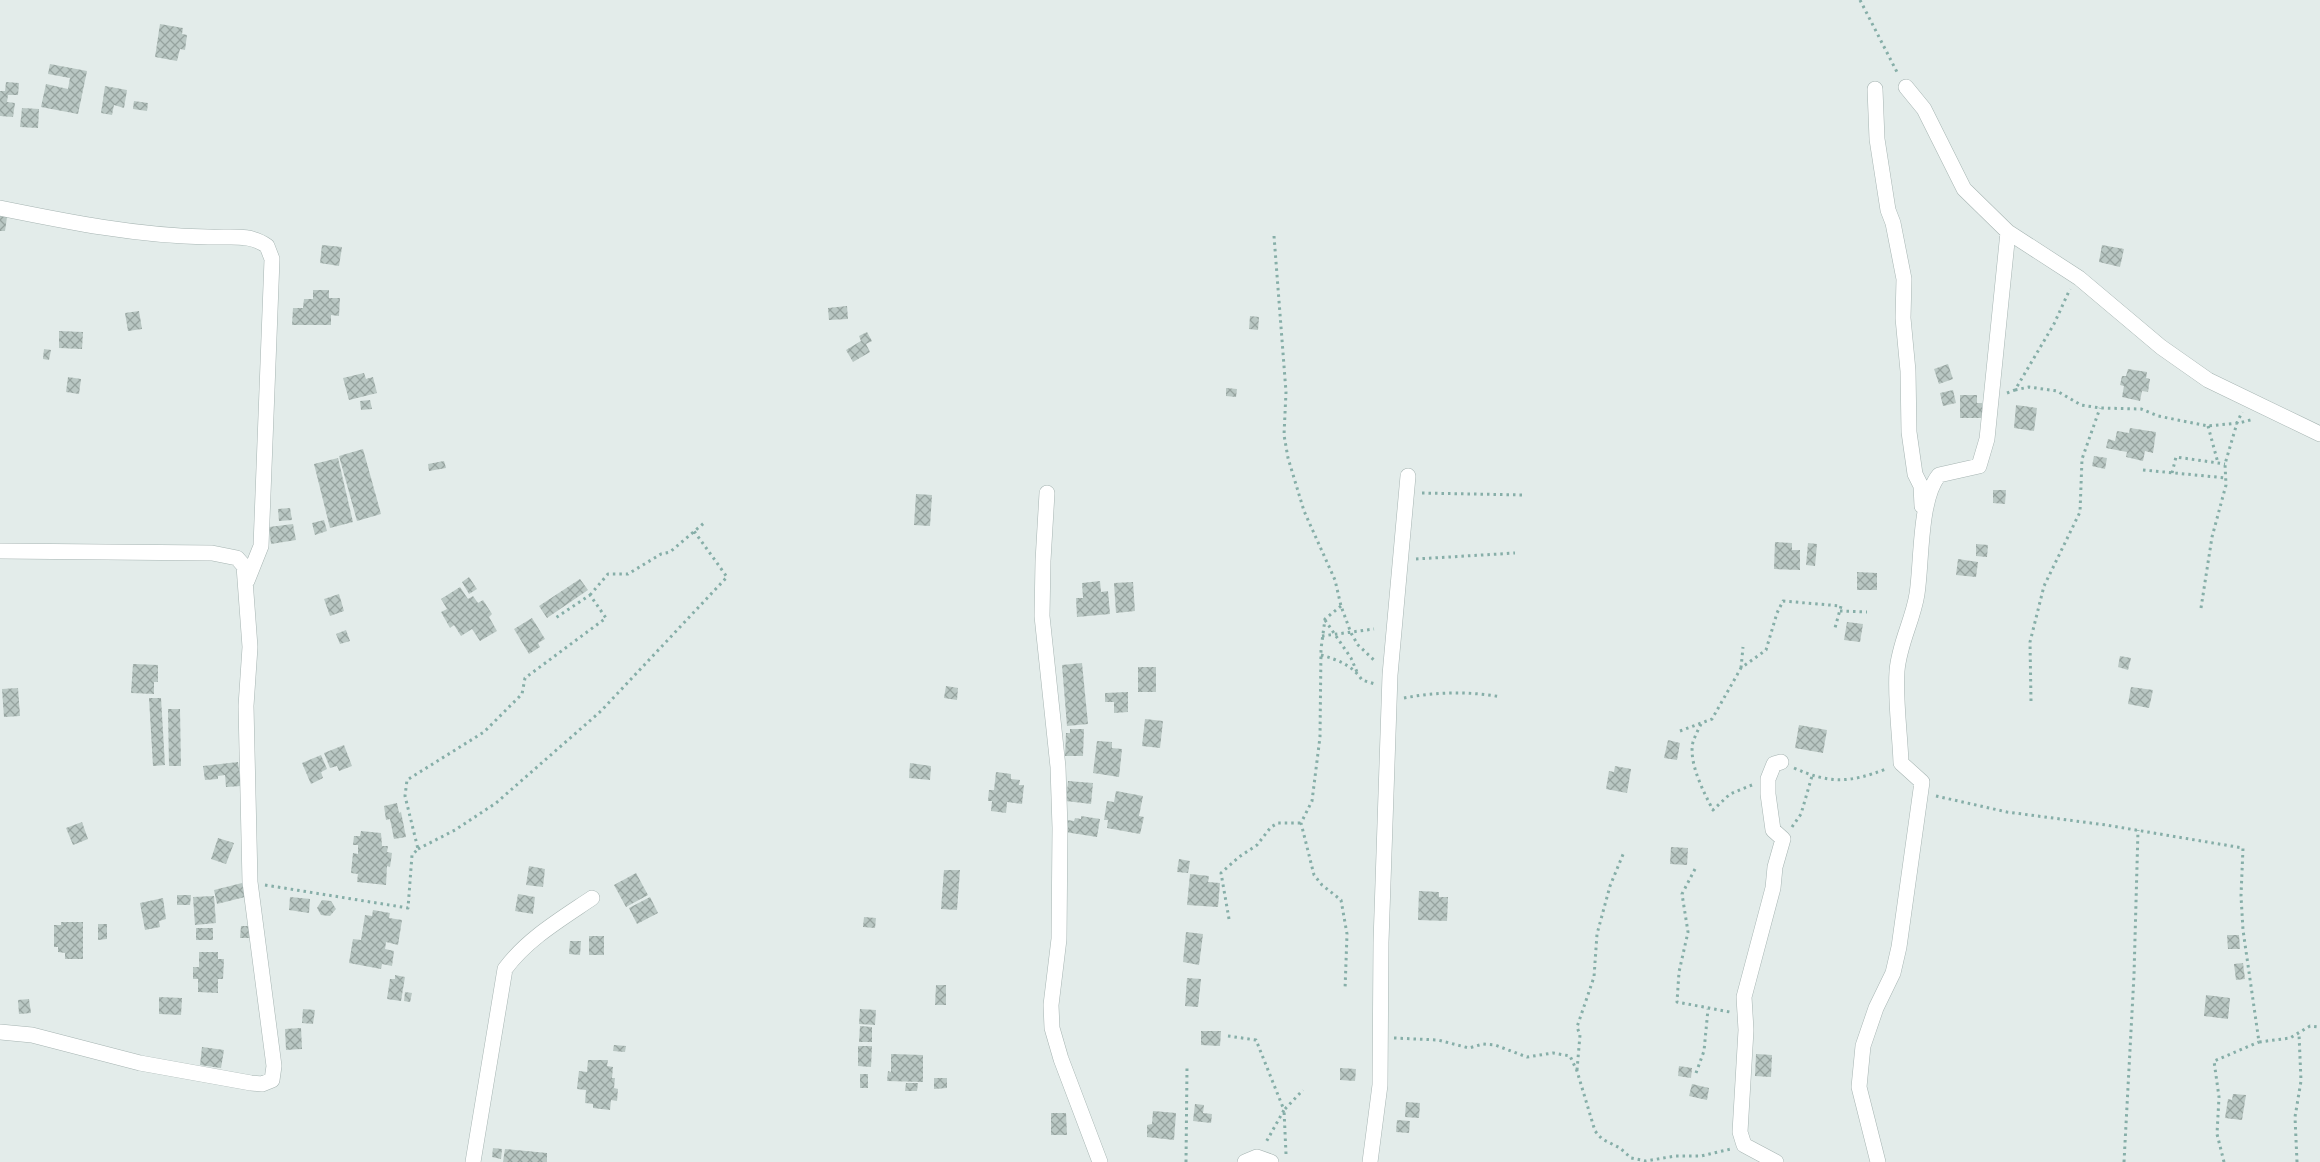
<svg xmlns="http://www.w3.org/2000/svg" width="2320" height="1162" viewBox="0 0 2320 1162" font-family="Karla,sans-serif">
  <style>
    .building { fill: url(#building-cross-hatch) }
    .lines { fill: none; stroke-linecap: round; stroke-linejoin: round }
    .minor-casing { stroke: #a6b4b2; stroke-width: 16 }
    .path { stroke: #86aea8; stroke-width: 3; stroke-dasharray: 2.5 4; stroke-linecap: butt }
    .minor { stroke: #fff; stroke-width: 15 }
  </style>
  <defs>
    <pattern id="building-cross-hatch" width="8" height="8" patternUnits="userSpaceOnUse" patternTransform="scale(1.25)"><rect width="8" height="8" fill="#b9c7c3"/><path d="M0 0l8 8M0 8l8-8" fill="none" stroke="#96a39f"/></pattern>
  </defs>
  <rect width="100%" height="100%" fill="#e3ecea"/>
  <path class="building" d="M160 24 183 28 182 34 187 35 185 50 180 49 177 61 155 57Z
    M50 64 87 71 78 114 41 107 46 84 68 89 70 78 48 74Z
    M6 82 19 83 18 95H8L7 102 15 103 13 117 0 116V91H5Z
    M105 86 127 90 124 108 114 105 112 115 101 113Z
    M134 101 148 103 147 111 133 109Z
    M22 108 39 109 38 128 20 127Z
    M0 215 7 217 5 231H0Z
    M322 245 342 247 339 266 320 263Z
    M2102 245 2124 249 2120 267 2099 262Z
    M313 290H329V298H340L339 316 331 315V325H292L293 308H303L304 299H313Z
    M847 306 848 319 829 320 828 308Z
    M139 311 142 329 128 331 125 313Z
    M1250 316 1259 317 1258 330 1249 329Z
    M59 331 83 332 82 349 59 348Z
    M867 332 872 341 866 344 870 352 853 362 846 350 861 341 859 336Z
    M44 349 51 350 49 360 43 359Z
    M1948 364 1953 379 1939 384 1934 369Z
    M2128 369 2147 372 2146 378 2150 379 2148 392 2142 391 2140 401 2122 397 2124 386 2120 385 2122 376H2126Z
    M364 373 366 379 373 377 377 393 349 400 343 378Z
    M68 377 81 379 79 394 66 392Z
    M1226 388 1237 389 1236 397 1226 396Z
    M1953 390 1956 403 1943 406 1940 393Z
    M1960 395H1977V403H1982V418H1960Z
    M370 400 372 409 361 410 360 401Z
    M2016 405 2037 408 2034 431 2014 428Z
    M2130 428 2156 432 2153 453 2145 451 2143 461 2126 457 2127 452 2106 448 2108 439 2115 441 2117 431 2129 433Z
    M363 449 381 514 357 521 339 456Z
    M2094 456 2107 458 2105 469 2092 466Z
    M338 458 353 522 330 528 314 464Z
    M444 461 446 468 429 471 428 464Z
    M1993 490H2006L2005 504 1993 503Z
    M916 494 932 495 930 526 914 525Z
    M290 508 292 520 279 521 278 509Z
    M324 520 327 531 315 535 312 523Z
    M293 524 296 540 271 544 269 527Z
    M1775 542 1792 543V550H1800V570L1774 569Z
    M1808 543 1817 544 1815 566 1806 565Z
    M1976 544 1988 545 1987 557 1976 556Z
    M1958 559 1978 562 1976 577 1956 575Z
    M1857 572 1877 573V590H1857Z
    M469 577 477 589 469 594 462 582Z
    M580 579 588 590 547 618 539 606Z
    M1100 581 1101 592 1108 591 1110 614 1077 617 1076 598H1083L1082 583Z
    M1133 582 1135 611 1116 613 1114 583Z
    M460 587 468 599 473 596 478 603 483 600 492 614 489 617 497 631 480 641 472 629 461 636 454 625 450 628 441 612 447 609 441 599Z
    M339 594 344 611 330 616 324 599Z
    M532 618 545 639 538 643 540 647 529 654 514 629Z
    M1847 622 1863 624 1860 642 1844 640Z
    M346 630 350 641 340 644 336 634Z
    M2120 656 2131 658 2128 670 2118 667Z
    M1082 663 1088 724 1067 726 1062 665Z
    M133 664 158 665V682H154V694L131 693Z
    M1138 667H1156V692H1138Z
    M946 686 958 688 957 700 944 698Z
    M2131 687 2153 690 2149 708 2128 704Z
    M18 688 20 716 4 717 2 689Z
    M1128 692V712L1114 713V702H1105V693Z
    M149 698H161L165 765 153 766Z
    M168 709H180L181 766H169Z
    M1145 719 1163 721 1160 748 1142 746Z
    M1799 725 1827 730 1823 753 1795 748Z
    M1070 729H1084L1083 756H1065L1066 733H1070Z
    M1668 740 1680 743 1677 760 1664 758Z
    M1097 741 1112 742V748L1122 749 1119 777 1093 773Z
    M344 745 352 766 339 771 337 766 330 768 324 753Z
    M321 755 327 769 321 772 323 778 311 784 302 763Z
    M238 762 241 786 226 787 225 775 218 776V779L205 780 203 766Z
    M910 763 931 766 930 780 909 778Z
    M1615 766 1631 769 1627 793 1606 789 1609 771 1614 772Z
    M996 772 1011 774V779L1020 780 1019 785H1024L1022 804 1007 802 1006 813 991 811 992 801H988L989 790H994Z
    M1068 781 1093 783 1091 804 1066 801Z
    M1116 791 1143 796 1139 816 1144 817 1140 834 1107 828 1108 820H1104L1107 801 1114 802Z
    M397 803 399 813 401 812 406 837 394 839 390 819 386 820 384 806Z
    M1081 816 1100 819 1097 837 1065 832 1067 820 1074 821 1075 818 1081 819Z
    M82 822 88 839 73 845 66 828Z
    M361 831 381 833 382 846H388L387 852 392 853 390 867 387 866 386 885 357 882 358 874 351 873 353 853 358 854V845H353L354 836H360Z
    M218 838 234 843 226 864 211 859Z
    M1671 847 1688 848 1687 865 1670 864Z
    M1179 859 1190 861 1188 873 1177 872Z
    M529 866 545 869 543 887 526 885Z
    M944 870H960L957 910 941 909Z
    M636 873 648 895 626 907 614 885Z
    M1190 874 1209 876 1208 882 1220 883 1218 907 1187 905Z
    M242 883 245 897 217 904 214 890Z
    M1419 891 1439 892V897H1448L1447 921 1418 920Z
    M518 894 535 897 533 914 515 911Z
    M177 895H191L190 905H177Z
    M214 896 216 923 195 925 193 897Z
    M290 897 310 899 309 913 289 910Z
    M650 897 658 913 637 924 629 908Z
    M163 898 166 919 159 921 160 927 145 930 140 903Z
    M322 900 331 901 336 909 330 916 321 915 317 908Z
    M373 910 390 913 389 918 402 920 398 945 386 942 385 949 394 951 392 966 382 964 381 969 349 963 353 939 361 940 365 915 372 916Z
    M864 917 876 918 875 928 863 927Z
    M61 922H83V959H65V953L58 952V947H54V925H61Z
    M98 924H107V939L98 940Z
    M241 926H252V938H240Z
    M196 928H213V940H196Z
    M1186 932 1203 934 1199 965 1183 962Z
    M2227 935H2239L2240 949H2228Z
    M589 936H604V955H589Z
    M570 941H581L580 955 569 954Z
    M199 952H218V959H224L223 979H218V993L198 992V979H193V967H199Z
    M2243 963 2245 979 2236 980 2234 964Z
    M395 975 405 977 401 1001 387 999 390 979H395Z
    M1187 978 1201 979 1198 1007 1185 1006Z
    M936 985H946V1005H935Z
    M405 992 412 993 410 1002 404 1001Z
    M2206 995 2230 998 2228 1019 2204 1016Z
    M159 997 182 998 181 1015 159 1014Z
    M29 999 31 1013 19 1014 18 1000Z
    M303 1009 315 1010 313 1024 302 1023Z
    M860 1009 876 1010 875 1025 859 1024Z
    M860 1026 872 1027V1042H859Z
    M301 1028 302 1049 286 1050 285 1029Z
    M1201 1031H1221L1220 1046 1201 1045Z
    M614 1045 626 1046 625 1052 613 1051Z
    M858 1046H872L871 1067 858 1066Z
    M202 1047 224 1050 221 1068 200 1065Z
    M891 1054 923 1055V1082L887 1081 888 1071 891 1072Z
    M1756 1054 1772 1055 1771 1077 1755 1076Z
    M588 1060H608L607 1066 613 1067 612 1078H615L614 1088 618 1089 617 1101 611 1100 610 1110 593 1108V1104L585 1103 586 1090 577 1089 579 1071 587 1072Z
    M1679 1066 1692 1068 1691 1078 1678 1076Z
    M1340 1068 1356 1069 1355 1081 1340 1080Z
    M860 1074H868V1088H860Z
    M934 1078H947V1088L934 1089Z
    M906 1083H918L917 1091H905Z
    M1692 1084 1709 1088 1707 1100 1689 1096Z
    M2233 1094 2246 1095 2242 1120 2225 1118 2228 1099 2232 1100Z
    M1406 1102 1420 1103 1419 1118 1405 1117Z
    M1195 1104 1204 1105 1203 1113 1212 1114 1211 1123 1193 1121Z
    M1153 1111 1176 1113 1174 1140 1147 1137V1125L1152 1124Z
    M1051 1113H1066L1067 1135H1051Z
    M1397 1120 1410 1121 1409 1133 1396 1132Z
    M493 1148 502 1149 501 1159 492 1157Z
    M505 1149 547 1153V1162H503Z"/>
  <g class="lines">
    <g class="minor-casing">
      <path id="minor" d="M1906 87 1924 109 1964 189 2008 232 2079 278 2161 347 2208 380 2320 434
        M1875 89 1877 139 1888 210 1893 223 1904 279 1903 318 1908 371 1909 432 1915 474 1921 486 1922 506
        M0 208C69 222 138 236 208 237 229 238 249 233 267 246L272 259 261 546 247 581
        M1047 493 1043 561 1042 616 1058 767 1060 828 1059 939 1051 1005 1052 1028 1061 1059 1100 1162
        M0 551 212 553 237 558 244 566 250 647 246 706 250 882 274 1066 272 1080 262 1084 251 1083 140 1063 32 1035 0 1032
        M473 1162 505 969C527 939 561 919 592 898
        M1245 1162 1257 1157 1271 1162
        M1370 1162 1380 1085 1381 942 1390 675 1408 476
        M1776 1162 1744 1145 1740 1132 1746 1030 1744 997 1773 888 1775 867 1783 839 1773 830 1768 794V779L1774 764 1781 762
        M1878 1162 1859 1087 1863 1046 1876 1008 1893 973 1899 947 1922 782 1901 763C1900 733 1895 701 1897 671 1899 644 1913 620 1917 594 1922 562 1919 499 1939 475L1979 466 1987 439 2008 232"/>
    </g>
    <path class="path" d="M1860 0 1898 74
      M1274 236 1286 392 1284 435 1288 458 1304 511 1335 580 1341 606 1351 633 1358 645 1375 661
      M2015 390 2029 387 2057 391 2081 405 2100 408 2141 409 2158 416 2208 426 2239 423 2254 419
      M2007 393 2015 390 2054 324 2070 289
      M2208 426 2218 463
      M2143 470 2226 478
      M2172 473 2176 457 2225 464
      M1422 493 1525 495
      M1416 559 1515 553
      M590 595 608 574H628L661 554 670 552 704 523
      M1341 606 1325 619 1321 649 1320 737 1312 801 1301 823 1314 875 1322 885 1341 900 1347 934 1345 990
      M2201 608 2212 537 2226 485 2225 464 2237 423 2242 412
      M1840 611 1867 612
      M1325 620 1351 658 1357 672
      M1322 636 1374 629
      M1321 655C1338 660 1352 665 1362 680L1375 684
      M1741 668 1743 647
      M1404 698C1435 692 1470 691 1501 697
      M2031 701 2030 642 2044 586 2080 512 2082 459 2100 408
      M1701 724C1698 730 1695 736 1693 742 1688 762 1704 793 1713 810L1730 794 1752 785
      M1680 731 1712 719 1741 668 1766 650 1777 613 1783 601 1841 606 1835 628
      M1794 768C1830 784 1849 783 1886 769
      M1936 796 2007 812 2106 825 2243 848 2241 896 2243 930 2259 1042 2290 1038 2310 1026 2320 1027
      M1792 827 1801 814 1812 776
      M418 849 455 830 496 803 601 711 727 577 694 531
      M1695 869 1682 894 1688 932 1679 972 1677 1002 1730 1012
      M265 885 408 908 412 855 418 849 405 796 407 780 484 732 522 694 525 678 606 618 590 595 554 619
      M1229 919 1221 873 1239 857 1257 845 1271 827 1278 823H1301
      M1228 1036 1256 1040 1284 1110 1265 1144
      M1394 1038 1438 1040 1469 1048 1483 1044 1495 1045 1527 1057 1553 1053 1570 1056 1577 1071 1595 1131 1602 1139 1620 1148 1631 1158 1646 1161 1675 1156H1701L1731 1149
      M1577 1070 1580 1035 1577 1027 1594 977 1597 934 1610 886 1624 852
      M1696 1073 1704 1051 1708 1009
      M1286 1154 1284 1110 1303 1090
      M1186 1162 1187 1067
      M2124 1162 2134 975 2138 830
      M2224 1162 2217 1134 2219 1097 2214 1061 2259 1042
      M2297 1162 2295 1117 2301 1081 2299 1034"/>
    <use href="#minor" class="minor"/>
  </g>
</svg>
